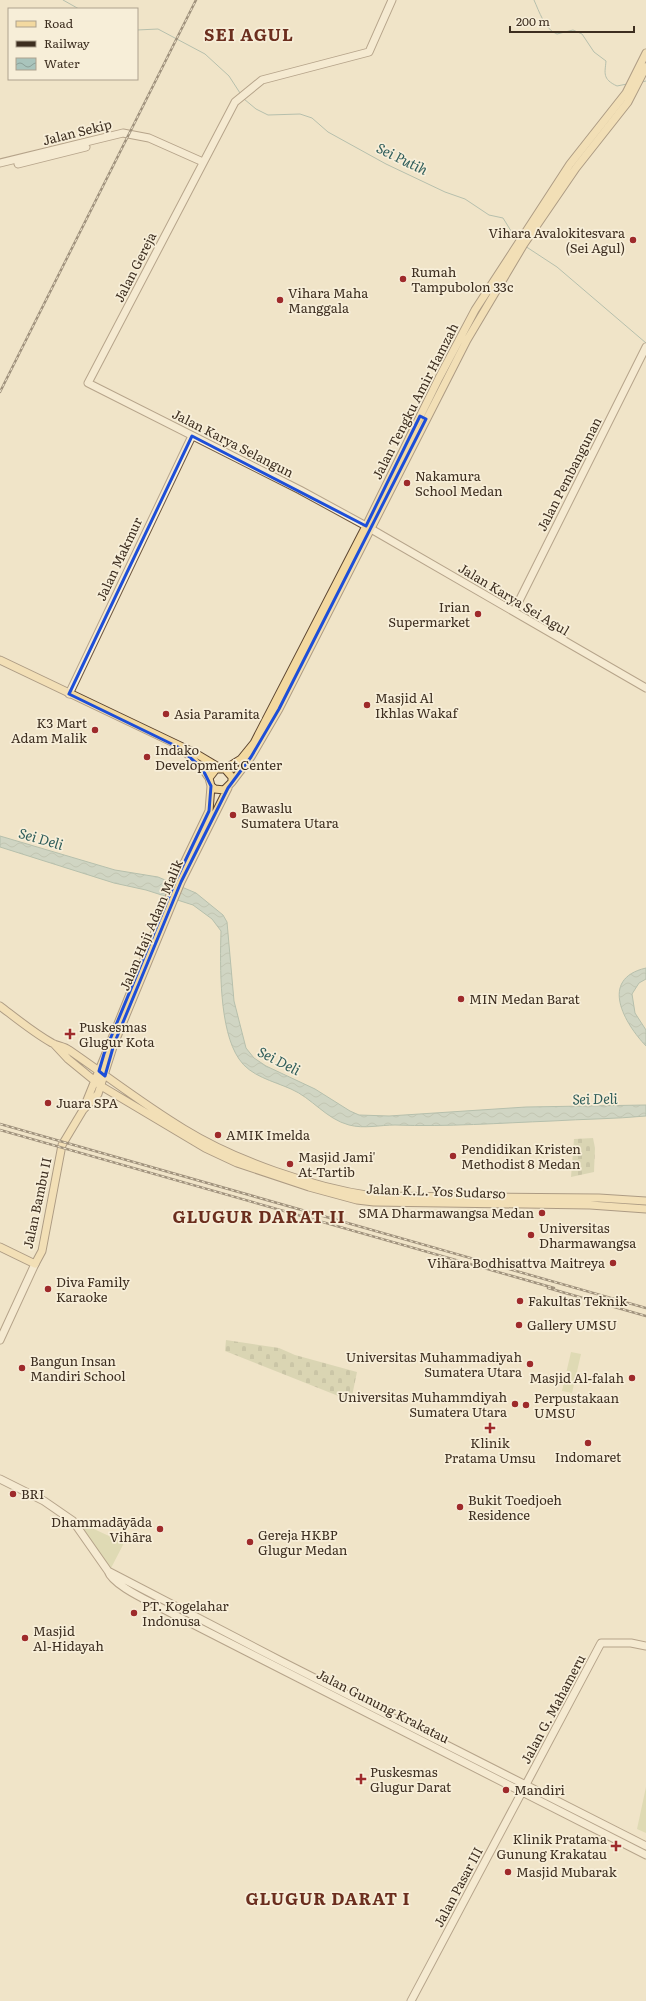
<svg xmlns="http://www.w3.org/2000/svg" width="646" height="2001" viewBox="0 0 646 2001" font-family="Literata,serif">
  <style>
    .cemetery { fill: url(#cemetery-stones) }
    .park { fill: #c9cf9b }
    .water { fill: url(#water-waves); stroke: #6f938a }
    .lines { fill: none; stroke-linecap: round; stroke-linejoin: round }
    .stream { stroke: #6f938a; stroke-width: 1 }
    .secondary-casing { stroke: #6f573f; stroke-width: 9 }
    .primary-casing { stroke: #5b4430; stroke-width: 9 }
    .secondary { stroke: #faf1dc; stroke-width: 7 }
    .primary { stroke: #f3d9a0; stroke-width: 7 }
    .rail-casing { stroke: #3d2e20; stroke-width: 2.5 }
    .rail { stroke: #f7eed8; stroke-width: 1; stroke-dasharray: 3; stroke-linecap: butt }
    .marked { fill: none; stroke: #1d4ed8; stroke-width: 3; stroke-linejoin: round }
    .poi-dot { fill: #9e2a2b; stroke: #f7eed8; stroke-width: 1.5 }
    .labels { text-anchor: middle; stroke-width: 3.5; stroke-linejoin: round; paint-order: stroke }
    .street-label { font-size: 13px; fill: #3d2e20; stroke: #f7eed8 }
    .poi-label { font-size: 13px; fill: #3d2e20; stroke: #f7eed8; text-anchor: start }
    .water-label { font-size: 14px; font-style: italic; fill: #2f5d5a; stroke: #f7eed8 }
    .district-label { font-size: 17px; font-weight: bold; letter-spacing: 1px; fill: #6b2e1e; stroke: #f7eed8 }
  </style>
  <defs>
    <pattern id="cemetery-stones" width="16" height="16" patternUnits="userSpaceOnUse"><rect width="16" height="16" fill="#bfc49a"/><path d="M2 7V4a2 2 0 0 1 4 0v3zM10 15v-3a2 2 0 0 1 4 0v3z" fill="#9ca07d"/></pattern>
    <pattern id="water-waves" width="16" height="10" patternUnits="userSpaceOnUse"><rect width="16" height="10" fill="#a9c4bc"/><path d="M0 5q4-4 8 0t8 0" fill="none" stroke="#8ba098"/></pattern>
  </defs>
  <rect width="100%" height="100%" fill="#f0e4c8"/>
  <path class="cemetery" d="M593 1138 595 1148 594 1172 571 1177 574 1139Z
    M226 1340 279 1348 295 1355 357 1372 351 1401 225 1351Z"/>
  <path class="park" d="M571 1352 581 1354 572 1393 562 1391Z
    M77 1523H81L124 1543 110 1570Z
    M646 1787V1833L637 1829Z"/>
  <path class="water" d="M0 836 115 870 158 877 196 893 223 915 227 922 234 1001 246 1048 254 1058 266 1066 315 1089 350 1111 359 1115 389 1116 526 1107 646 1105V1116C615 1119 583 1119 552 1121 500 1123 447 1127 395 1125 380 1125 364 1129 349 1125 326 1119 312 1098 291 1089 273 1081 250 1076 239 1059 219 1030 220 966 221 931L212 919 193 905 146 890 114 883 0 847Z
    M646 968V979L639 983 632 994 635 1013 646 1030V1046C625 1024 598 979 646 968Z"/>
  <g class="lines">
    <path class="stream" d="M63 0 79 9
      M534 0C539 11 545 30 557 34L573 30 582 34 594 52 606 61C605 73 602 79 617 86L627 84
      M137 30 158 29 205 54 229 76 240 93
      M642 82 646 81
      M244 99 256 109 268 115 300 114 312 118 328 132 386 164 445 192 465 199 489 215 503 218 516 239
      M525 246 557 267 646 343"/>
    <g class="secondary-casing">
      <path id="secondary" d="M0 163 123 133 149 138 203 162
        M18 164 86 147
        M366 526 300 490 88 383 235 102 262 80 369 52 392 0
        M371 529 646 688
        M514 611 646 347
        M69 694 192 436
        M0 1340 35 1264
        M0 1479 44 1501 73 1521 108 1571C113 1586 151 1602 165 1610L646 1855
        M108 1571 281 1661 646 1846
        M411 2001 601 1643H631L646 1646"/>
    </g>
    <g class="primary-casing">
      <path id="primary" d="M0 660 195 753 220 768
        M183 750 202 768 209 778 211 786 215 789 224 790 232 782V777L225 769H216L209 778
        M225 769 241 759 254 743 366 526 439 378 475 310 570 164 626 93 646 53
        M232 782 251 757 279 709 467 340 524 244 576 168 628 102 646 67
        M0 1006C17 1019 34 1033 52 1043 57 1046 64 1046 69 1050 107 1076 144 1105 184 1129 236 1161 312 1187 372 1196L599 1198 646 1201
        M54 1044 68 1059 101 1086 205 1148 237 1163 309 1187 357 1200 374 1202 590 1205 646 1209
        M83 1110 176 880 209 811 211 786
        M0 1247 35 1264 42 1251 62 1145 83 1110 98 1094 114 1044 181 882 228 788"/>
    </g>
    <use href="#secondary" class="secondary"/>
    <use href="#primary" class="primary"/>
    <g class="rail-casing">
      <path id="rail" d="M0 392 196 0
        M0 1124 646 1308
        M0 1130 554 1288
        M548 1288 646 1316"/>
    </g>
    <use href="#rail" class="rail"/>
  </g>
  <path d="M0 0H646V2001H0ZM420 416 426 419 279 709 251 757 228 788 181 882 114 1044 105 1076 99 1071 104 1054 176 880 209 811 211 786 202 768 178 747 69 694 192 436 366 526Z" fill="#f0e4c8" fill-opacity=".55" fill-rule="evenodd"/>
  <path class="marked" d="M420 416 426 419 279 709 251 757 228 788 181 882 114 1044 105 1076 99 1071 104 1054 176 880 209 811 211 786 202 768 178 747 69 694 192 436 366 526Z"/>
  <g class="poi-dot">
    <circle cx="633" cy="240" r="4"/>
    <circle cx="403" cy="279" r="4"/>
    <circle cx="280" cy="300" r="4"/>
    <circle cx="407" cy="483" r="4"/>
    <circle cx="478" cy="614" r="4"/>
    <circle cx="367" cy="705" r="4"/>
    <circle cx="166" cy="714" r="4"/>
    <circle cx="95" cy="730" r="4"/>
    <circle cx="147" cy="757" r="4"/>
    <circle cx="233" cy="815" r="4"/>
    <circle cx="461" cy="999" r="4"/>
    <path d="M68 1028h4v4h4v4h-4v4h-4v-4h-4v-4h4z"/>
    <circle cx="48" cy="1103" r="4"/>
    <circle cx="218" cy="1135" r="4"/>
    <circle cx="453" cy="1156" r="4"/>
    <circle cx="290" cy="1164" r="4"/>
    <circle cx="542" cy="1213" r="4"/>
    <circle cx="531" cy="1235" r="4"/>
    <circle cx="613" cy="1263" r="4"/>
    <circle cx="48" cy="1289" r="4"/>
    <circle cx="520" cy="1301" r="4"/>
    <circle cx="519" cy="1325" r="4"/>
    <circle cx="530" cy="1364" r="4"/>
    <circle cx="22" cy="1368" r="4"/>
    <circle cx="632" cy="1378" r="4"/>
    <circle cx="515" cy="1404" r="4"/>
    <circle cx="526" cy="1405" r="4"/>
    <path d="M488 1422h4v4h4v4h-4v4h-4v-4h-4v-4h4z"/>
    <circle cx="588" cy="1443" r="4"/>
    <circle cx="13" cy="1494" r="4"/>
    <circle cx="460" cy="1507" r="4"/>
    <circle cx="160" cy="1529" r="4"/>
    <circle cx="250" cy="1542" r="4"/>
    <circle cx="134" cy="1613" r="4"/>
    <circle cx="25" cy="1638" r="4"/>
    <path d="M359 1773h4v4h4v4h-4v4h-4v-4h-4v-4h4z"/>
    <circle cx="506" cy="1790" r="4"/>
    <path d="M614 1840h4v4h4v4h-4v4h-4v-4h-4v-4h4z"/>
    <circle cx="508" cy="1872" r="4"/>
  </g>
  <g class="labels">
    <g class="street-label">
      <text transform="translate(77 132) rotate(-14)" y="5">Jalan Sekip</text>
      <text transform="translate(135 267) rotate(-63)" y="5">Jalan Gereja</text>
      <text transform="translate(415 401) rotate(-63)" y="5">Jalan Tengku Amir Hamzah</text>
      <text transform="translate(233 443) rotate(27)" y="5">Jalan Karya Selangun</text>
      <text transform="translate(569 474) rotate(-63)" y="5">Jalan Pembangunan</text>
      <text transform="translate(119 559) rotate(-65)" y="5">Jalan Makmur</text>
      <text transform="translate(514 599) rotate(31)" y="5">Jalan Karya Sei Agul</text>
      <text transform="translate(151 925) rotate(-67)" y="5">Jalan Haji Adam Malik</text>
      <text transform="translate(436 1191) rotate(2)" y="5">Jalan K.L. Yos Sudarso</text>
      <text transform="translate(37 1203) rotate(-78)" y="5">Jalan Bambu II</text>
      <text transform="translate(383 1706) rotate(27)" y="5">Jalan Gunung Krakatau</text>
      <text transform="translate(553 1709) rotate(-62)" y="5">Jalan G. Mahameru</text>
      <text transform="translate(458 1887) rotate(-62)" y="5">Jalan Pasar III</text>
    </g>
    <g class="poi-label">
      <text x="625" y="238" text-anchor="end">Vihara Avalokitesvara<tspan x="625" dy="15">(Sei Agul)</tspan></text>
      <text x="411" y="277">Rumah<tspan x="411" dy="15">Tampubolon 33c</tspan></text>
      <text x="288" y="298">Vihara Maha<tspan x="288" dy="15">Manggala</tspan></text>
      <text x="415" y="481">Nakamura<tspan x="415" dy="15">School Medan</tspan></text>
      <text x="470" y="612" text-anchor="end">Irian<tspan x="470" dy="15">Supermarket</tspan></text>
      <text x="375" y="703">Masjid Al<tspan x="375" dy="15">Ikhlas Wakaf</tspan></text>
      <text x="174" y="719">Asia Paramita</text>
      <text x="87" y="728" text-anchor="end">K3 Mart<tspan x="87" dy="15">Adam Malik</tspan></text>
      <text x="155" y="755">Indako<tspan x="155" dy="15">Development Center</tspan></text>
      <text x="241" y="813">Bawaslu<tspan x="241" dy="15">Sumatera Utara</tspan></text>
      <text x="469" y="1004">MIN Medan Barat</text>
      <text x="79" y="1032">Puskesmas<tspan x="79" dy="15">Glugur Kota</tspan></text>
      <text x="56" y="1108">Juara SPA</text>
      <text x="226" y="1140">AMIK Imelda</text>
      <text x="461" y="1154">Pendidikan Kristen<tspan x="461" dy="15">Methodist 8 Medan</tspan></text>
      <text x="298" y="1162">Masjid Jami'<tspan x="298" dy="15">At-Tartib</tspan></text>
      <text x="534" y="1218" text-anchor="end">SMA Dharmawangsa Medan</text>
      <text x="539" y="1233">Universitas<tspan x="539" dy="15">Dharmawangsa</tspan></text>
      <text x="605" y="1268" text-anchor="end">Vihara Bodhisattva Maitreya</text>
      <text x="56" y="1287">Diva Family<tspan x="56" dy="15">Karaoke</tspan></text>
      <text x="528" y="1306">Fakultas Teknik</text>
      <text x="527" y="1330">Gallery UMSU</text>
      <text x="522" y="1362" text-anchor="end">Universitas Muhammadiyah<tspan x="522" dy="15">Sumatera Utara</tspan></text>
      <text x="30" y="1366">Bangun Insan<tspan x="30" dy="15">Mandiri School</tspan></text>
      <text x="624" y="1383" text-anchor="end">Masjid Al-falah</text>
      <text x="507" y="1402" text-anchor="end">Universitas Muhammdiyah<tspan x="507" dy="15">Sumatera Utara</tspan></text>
      <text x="534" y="1403">Perpustakaan<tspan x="534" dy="15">UMSU</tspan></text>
      <text x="490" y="1448" text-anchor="middle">Klinik<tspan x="490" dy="15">Pratama Umsu</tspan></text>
      <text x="588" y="1462" text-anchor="middle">Indomaret</text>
      <text x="21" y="1499">BRI</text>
      <text x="468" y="1505">Bukit Toedjoeh<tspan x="468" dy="15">Residence</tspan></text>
      <text x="152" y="1527" text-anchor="end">Dhammadāyāda<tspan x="152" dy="15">Vihāra</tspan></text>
      <text x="258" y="1540">Gereja HKBP<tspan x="258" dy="15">Glugur Medan</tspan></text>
      <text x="142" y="1611">PT. Kogelahar<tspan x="142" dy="15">Indonusa</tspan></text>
      <text x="33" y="1636">Masjid<tspan x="33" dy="15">Al-Hidayah</tspan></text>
      <text x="370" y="1777">Puskesmas<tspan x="370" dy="15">Glugur Darat</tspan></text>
      <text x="514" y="1795">Mandiri</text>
      <text x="607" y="1844" text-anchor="end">Klinik Pratama<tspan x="607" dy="15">Gunung Krakatau</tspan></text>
      <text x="516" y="1877">Masjid Mubarak</text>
    </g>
    <g class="water-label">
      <text transform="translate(402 159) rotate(26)" y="5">Sei Putih</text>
      <text transform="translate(41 839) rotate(16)" y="5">Sei Deli</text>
      <text transform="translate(279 1061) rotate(27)" y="5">Sei Deli</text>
      <text transform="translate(595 1099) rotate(-1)" y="5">Sei Deli</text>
    </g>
    <g class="district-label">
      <text x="249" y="41">SEI AGUL</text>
      <text x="259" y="1223">GLUGUR DARAT II</text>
      <text x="328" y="1905">GLUGUR DARAT I</text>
    </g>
  </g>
  <rect x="8" y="8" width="130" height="72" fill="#f7eed8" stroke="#ada18e"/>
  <rect x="16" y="21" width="20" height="6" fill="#f3d9a0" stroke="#ada18e"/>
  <text x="44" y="28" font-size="12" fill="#3d2e20">Road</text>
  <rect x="16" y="41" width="20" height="6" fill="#3d2e20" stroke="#ada18e"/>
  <text x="44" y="48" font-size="12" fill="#3d2e20">Railway</text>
  <rect x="16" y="58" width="20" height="12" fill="url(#water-waves)" stroke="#ada18e"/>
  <text x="44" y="68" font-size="12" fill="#3d2e20">Water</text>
  <path d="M510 26v6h124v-6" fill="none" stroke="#3d2e20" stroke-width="2"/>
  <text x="516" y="26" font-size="12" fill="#3d2e20" stroke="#f7eed8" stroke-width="3" paint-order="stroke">200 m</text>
</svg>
